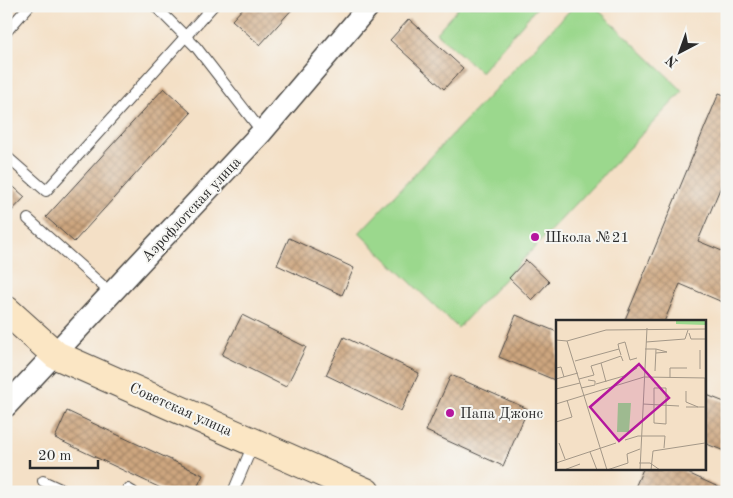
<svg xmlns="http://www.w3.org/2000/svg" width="733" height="498" viewBox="0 0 733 498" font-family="'Old Standard TT',serif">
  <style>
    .garden { fill: #9bd88d; stroke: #63825c }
    .building { fill: url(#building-cross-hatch) }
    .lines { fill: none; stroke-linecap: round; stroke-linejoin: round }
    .lane-casing { stroke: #494642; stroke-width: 12 }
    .street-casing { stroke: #494642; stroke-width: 24 }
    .secondary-casing { stroke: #494642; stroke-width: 30 }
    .lane { stroke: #fff; stroke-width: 10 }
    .street { stroke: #fff; stroke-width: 21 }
    .secondary { stroke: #fbe6c4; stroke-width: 28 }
    .poi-dot { fill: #b5179e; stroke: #f6f6f2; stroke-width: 2 }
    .labels { text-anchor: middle; stroke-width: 4; stroke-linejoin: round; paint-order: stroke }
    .street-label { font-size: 15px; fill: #2b2b2b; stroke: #f6f6f2 }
    .poi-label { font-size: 15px; fill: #2b2b2b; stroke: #f6f6f2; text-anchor: start }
    .inset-road { fill: none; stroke: #a49888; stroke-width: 1 }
    .view { fill: #b5179e; fill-opacity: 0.15; stroke: #b5179e; stroke-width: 2.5 }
    .inset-edge { fill: none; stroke: #2b2b2b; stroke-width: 2.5 }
  </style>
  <defs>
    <pattern id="building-cross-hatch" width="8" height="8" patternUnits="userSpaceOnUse" patternTransform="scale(1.25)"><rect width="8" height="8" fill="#cda67f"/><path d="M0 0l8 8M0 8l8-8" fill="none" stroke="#a78768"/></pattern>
  </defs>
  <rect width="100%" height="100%" fill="#f6f6f2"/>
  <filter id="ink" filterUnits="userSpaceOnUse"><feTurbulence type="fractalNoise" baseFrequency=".02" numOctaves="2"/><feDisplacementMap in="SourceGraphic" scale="10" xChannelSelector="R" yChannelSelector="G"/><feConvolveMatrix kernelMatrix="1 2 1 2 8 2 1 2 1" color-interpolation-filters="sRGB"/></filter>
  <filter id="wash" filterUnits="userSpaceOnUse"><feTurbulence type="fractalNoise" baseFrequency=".0096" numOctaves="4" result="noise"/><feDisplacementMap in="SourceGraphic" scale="20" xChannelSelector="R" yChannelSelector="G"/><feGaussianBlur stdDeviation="1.12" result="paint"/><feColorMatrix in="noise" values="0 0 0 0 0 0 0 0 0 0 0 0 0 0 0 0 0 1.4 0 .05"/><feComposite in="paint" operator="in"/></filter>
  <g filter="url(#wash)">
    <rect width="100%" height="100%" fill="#f4e0c6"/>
    <path class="garden" d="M460 6H538L481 72 436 33Z
      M574 6H594L683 91 458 328 359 233Z"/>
    <g id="blocks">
      <path class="building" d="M245 6H295L260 45 232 20Z
        M409 19 463 68 444 89 390 40Z
        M164 88 191 113 74 242 46 217Z
        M719 93 727 96V172L698 241 727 253V304L680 284 664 322H624Z
        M6 180 25 197 6 217Z
        M289 238 354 268 342 295 277 265Z
        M526 260 549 282 532 300 509 278Z
        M242 315 306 347 286 387 222 355Z
        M516 315 557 332V381L499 357Z
        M344 337 419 373 401 411 326 375Z
        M451 375 528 409 503 466 426 431Z
        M704 394 727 403V452L704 443Z
        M67 411 203 475 195 492H169L55 438Z
        M643 469H679L725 490 724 492H633Z"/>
    </g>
  </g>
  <g filter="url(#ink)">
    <use href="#blocks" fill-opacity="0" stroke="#494642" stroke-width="1"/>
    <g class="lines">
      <g class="lane-casing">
        <path id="lane" d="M155 6 196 47 262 132
          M6 32 29 6
          M6 156 46 191 213 6
          M28 219 112 294
          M43 481 67 492
          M127 492 128 489 133 492
          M233 492 254 442"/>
      </g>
      <g class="street-casing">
        <path id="street" d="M6 406 262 132 369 6"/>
      </g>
      <g class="secondary-casing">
        <path id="secondary" d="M6 310 56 355 366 492"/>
      </g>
      <use href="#lane" class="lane"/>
      <use href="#street" class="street"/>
      <use href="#secondary" class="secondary"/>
    </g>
  </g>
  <g class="poi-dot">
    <circle cx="535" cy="237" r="5"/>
    <circle cx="450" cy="413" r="5"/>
  </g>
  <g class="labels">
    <g class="street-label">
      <text transform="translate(191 209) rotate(-47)" y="5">Аэрофлотская улица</text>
      <text transform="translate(181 409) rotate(24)" y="5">Советская улица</text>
    </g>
    <g class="poi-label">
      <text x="545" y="242">Школа №21</text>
      <text x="460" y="418">Папа Джонс</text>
    </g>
  </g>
  <g transform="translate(556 320)">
    <rect width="150" height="150" fill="#f4e0c6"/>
    <path d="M120 0H150V5L120 4ZM62 83H75L73 112H61Z" fill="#9bd88d"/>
    <path class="inset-road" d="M133 13 135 19H150M0 20 11 21 50 10 150 9M11 21 51 150M90 22 129 19 132 10M63 29 62 24 69 22 74 40 81 38M89 29H100L99 51M100 33 111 32 100 29M19 41 63 29 65 35M45 43 65 36 67 41M0 48 5 47 8 57M144 49V30M114 58V48H131M0 59 22 53M23 59 38 55 35 46 45 43 50 62M40 64 68 56 81 48M25 68 39 65V61L32 60M98 68H110V104L98 103ZM0 69 24 63M130 71V82L142 87M0 84 88 57 150 58M87 84 123 86M130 87H149M0 102 16 97 11 80M69 120 82 116H109L108 128M3 123 9 139M34 132 41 150M0 143 60 123M83 143H94L104 150M8 150 24 144M51 150 72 143 71 134 84 129M84 150 91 8M95 150 97 131 149 123M149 150V58"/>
    <path class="view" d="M83 44 113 78 63 121 34 87Z"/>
    <rect width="150" height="150" class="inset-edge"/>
  </g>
  <rect width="733" height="498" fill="none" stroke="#f6f6f2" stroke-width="25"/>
  <g transform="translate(680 52) rotate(221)" stroke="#f6f6f2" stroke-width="4" paint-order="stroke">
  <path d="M0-4L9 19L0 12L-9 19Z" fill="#2b2b2b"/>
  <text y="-8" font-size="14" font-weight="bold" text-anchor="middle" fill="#2b2b2b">N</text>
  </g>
  <path d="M30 460v8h68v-8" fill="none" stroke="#2b2b2b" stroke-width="2.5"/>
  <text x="38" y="460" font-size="15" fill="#2b2b2b" stroke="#f6f6f2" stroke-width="4" paint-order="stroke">20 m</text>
</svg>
